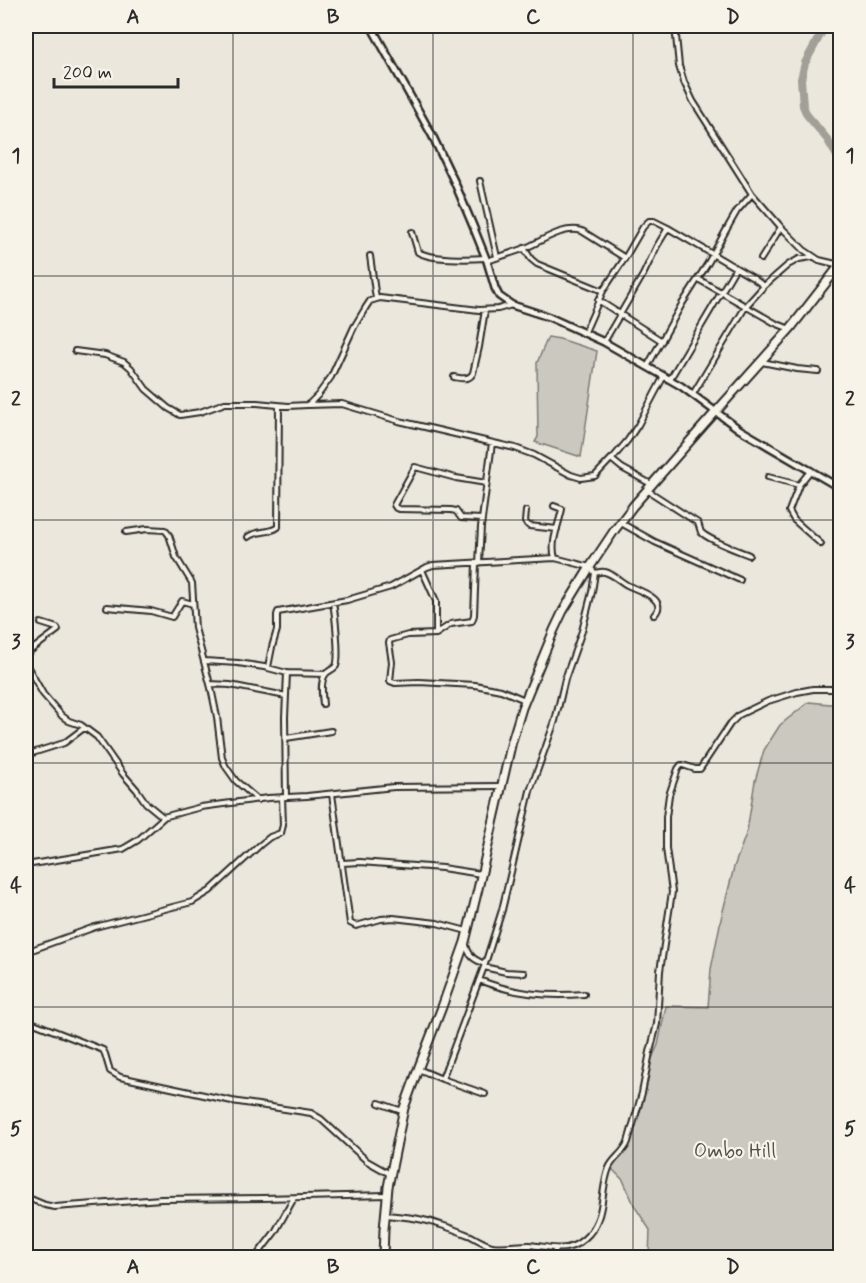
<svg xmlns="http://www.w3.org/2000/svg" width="866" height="1283" viewBox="0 0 866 1283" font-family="Mynerve,sans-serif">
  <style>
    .green { fill: #cbc8bf; stroke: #7b7a75; stroke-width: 1.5 }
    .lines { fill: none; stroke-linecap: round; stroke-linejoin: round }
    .river { stroke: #a29f98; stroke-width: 8 }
    .minor-casing { stroke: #2b2b2b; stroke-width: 8 }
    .tertiary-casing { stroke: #2b2b2b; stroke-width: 10 }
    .trunk-casing { stroke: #2b2b2b; stroke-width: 11 }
    .minor { stroke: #f7f3e8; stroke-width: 4 }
    .tertiary { stroke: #f7f3e8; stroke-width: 5 }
    .trunk { stroke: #f7f3e8; stroke-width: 7 }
    .grid { fill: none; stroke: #2b2b2b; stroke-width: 1.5; stroke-opacity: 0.55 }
    .labels { text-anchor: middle; stroke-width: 4.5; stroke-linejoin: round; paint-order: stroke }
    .park-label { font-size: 20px; fill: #535250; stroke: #f7f3e8 }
    .neatline { fill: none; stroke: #2b2b2b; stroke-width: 2 }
    .grid-label { font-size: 20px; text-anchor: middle; font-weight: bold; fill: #2b2b2b }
  </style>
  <rect width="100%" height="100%" fill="#ebe7dd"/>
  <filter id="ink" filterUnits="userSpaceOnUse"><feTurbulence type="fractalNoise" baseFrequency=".0167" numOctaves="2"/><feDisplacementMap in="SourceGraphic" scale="12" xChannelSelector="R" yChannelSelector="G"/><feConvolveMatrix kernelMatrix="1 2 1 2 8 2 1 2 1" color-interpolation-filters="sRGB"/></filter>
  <g filter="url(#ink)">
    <path class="green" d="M548 337 560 339 597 351 581 457 535 442 538 437 537 363Z
      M809 702 840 705V1257H649L650 1230 635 1207 623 1180 610 1167 622 1151 637 1112 648 1067 658 1045 666 1006 708 1007 711 969 721 919 734 867 747 831 755 781 764 750 780 725Z"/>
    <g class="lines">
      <path class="river" d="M825 26 805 63 801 79 803 106 807 115 827 139 840 161"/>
      <g class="minor-casing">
        <path id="minor" d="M675 26 679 66 684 82 693 101 752 194 781 227 804 250 819 260 840 265
          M837 116 840 113
          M480 181 497 257
          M412 232 418 252C431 260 469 259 485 258
          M524 248 531 259 537 264 603 291
          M370 256 376 299
          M761 259 781 227
          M487 261C499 257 511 253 523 249 541 242 563 225 582 231L625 258
          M698 279 775 323 790 329
          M598 300 662 341
          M585 332 603 291 625 258 643 227 649 221H654L668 228 753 278 764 286
          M604 342 643 275 657 246 668 228
          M75 351 105 355 124 362 131 368 146 389 168 408 180 415 200 412 225 403H257L288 406 307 405 310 403 318 395 331 377 354 327 366 307 370 301 380 298 479 310 498 309 512 305
          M762 362 797 369 818 371
          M647 367 682 304 708 263 729 225 737 211 752 194
          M454 377C460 378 469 381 473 373L479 347 485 310
          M670 379 735 269
          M693 394 746 306 764 286 788 265 799 259 812 257
          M308 405 342 404 399 421 515 448 534 455 571 475 581 478 595 476 611 459 622 468 651 484
          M612 459 628 440 638 425 664 376
          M811 470 799 485 789 511 794 520 821 544
          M768 477 799 485
          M647 490 698 523C699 525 700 530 701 532 708 540 739 551 749 555
          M554 506 562 509C559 525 550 542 555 558
          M526 511 525 522 529 526 557 529
          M482 519 461 518 456 511 451 510 399 509 396 508 394 505 415 467 456 478 486 483
          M621 523 655 542 740 580
          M126 532 147 529 165 530 169 535 176 557 192 583 195 628 211 688 217 717 222 758 226 767 236 781 258 800
          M248 537C256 530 269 534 278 527L279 406
          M479 563 481 527 492 443
          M476 564 474 615 472 621 451 624 436 634 408 635 390 640 389 643 392 662 390 681 395 683 419 682 475 685 501 690 525 700
          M422 570 436 601V633
          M595 573C599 572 602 571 605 572 613 574 620 581 627 585 637 590 670 599 654 615
          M107 607 151 611 172 617 182 601 193 604
          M26 654 58 630 57 628 41 623
          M204 661 238 663 264 667 287 673 325 674
          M26 664 43 694 62 716 69 721 81 725 97 737 123 774 137 790 146 803 163 817 201 807 268 798 307 796 394 787 501 786
          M268 667 272 647 277 630V615L278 612 347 600 391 587 427 567 433 565 555 558 590 567 595 573 592 592 582 631 565 679 555 721 530 791 502 910 485 964
          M210 684 230 685 286 696
          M323 704C322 696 320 682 325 675 327 671 333 670 336 666 340 658 335 613 333 603
          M286 738 331 731
          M26 755 64 743 84 728
          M332 794 350 923 356 926 381 919 393 918 437 923 467 931
          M286 797 285 717 287 673
          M342 863 360 862 442 868 481 874
          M26 865 123 849 138 840 164 817
          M466 945C469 956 474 960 485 964L484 967 506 972 524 973
          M26 952 95 927 192 902 210 891 260 845 270 837 281 833 283 825 282 797
          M484 967 442 1079 485 1094
          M479 980C514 994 547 997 584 994
          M26 1020 103 1050 105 1054 110 1071 120 1077 232 1101 311 1113 321 1119 367 1161 390 1174
          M418 1069 442 1079
          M379 1103 399 1110 404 1109
          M26 1197 45 1205 55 1207 161 1199 263 1198 387 1195
          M386 1215C405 1217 423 1218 441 1225 451 1228 461 1232 471 1236 478 1240 485 1244 492 1246 504 1248 517 1245 529 1245 554 1247 569 1256 589 1234 606 1214 600 1190 609 1168 613 1158 624 1153 628 1142L642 1093 650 1052 657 1024 660 971 672 892 666 848V817L669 795 678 769 681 765H683L695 769H700L730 724 739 715 768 701 797 692 813 689H840
          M255 1258 275 1232 294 1198
          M375 1258 382 1253
          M554 1258 555 1249"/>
      </g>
      <g class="tertiary-casing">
        <path id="tertiary" d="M371 26 432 135 454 181 473 226 487 261 495 288 499 296 512 305 549 317 604 342 681 386 739 429 840 488"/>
      </g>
      <g class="trunk-casing">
        <path id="trunk" d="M383 1258 384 1229 388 1187 404 1108 420 1064 442 1007 465 942 478 889 512 741 522 708 554 630 563 611 590 567 614 531 633 506 704 425 790 329 840 265"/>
      </g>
      <use href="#minor" class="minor"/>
      <use href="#tertiary" class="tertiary"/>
      <use href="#trunk" class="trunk"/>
    </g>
  </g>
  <path class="grid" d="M233 26V1258M433 26V1258M633 26V1258M26 276H840M26 520H840M26 763H840M26 1007H840"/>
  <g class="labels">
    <g class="park-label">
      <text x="735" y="1157">Ombo Hill</text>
    </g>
  </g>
  <rect width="866" height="1283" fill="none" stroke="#f7f3e8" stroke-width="66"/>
  <path d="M54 78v9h124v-9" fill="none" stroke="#2b2b2b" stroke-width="3"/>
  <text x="63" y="78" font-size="18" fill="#2b2b2b" stroke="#f7f3e8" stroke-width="4.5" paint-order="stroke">200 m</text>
  <rect x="33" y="33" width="800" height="1217" class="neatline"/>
  <g class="grid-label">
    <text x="133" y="23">A</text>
    <text x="333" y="23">B</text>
    <text x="533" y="23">C</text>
    <text x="733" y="23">D</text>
    <text x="16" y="162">1</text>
    <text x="850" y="162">1</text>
    <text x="16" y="405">2</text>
    <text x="850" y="405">2</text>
    <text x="16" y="648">3</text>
    <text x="850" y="648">3</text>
    <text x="16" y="892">4</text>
    <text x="850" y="892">4</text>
    <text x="16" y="1135">5</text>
    <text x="850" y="1135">5</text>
    <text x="133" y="1273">A</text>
    <text x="333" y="1273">B</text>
    <text x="533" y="1273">C</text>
    <text x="733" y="1273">D</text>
  </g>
</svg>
